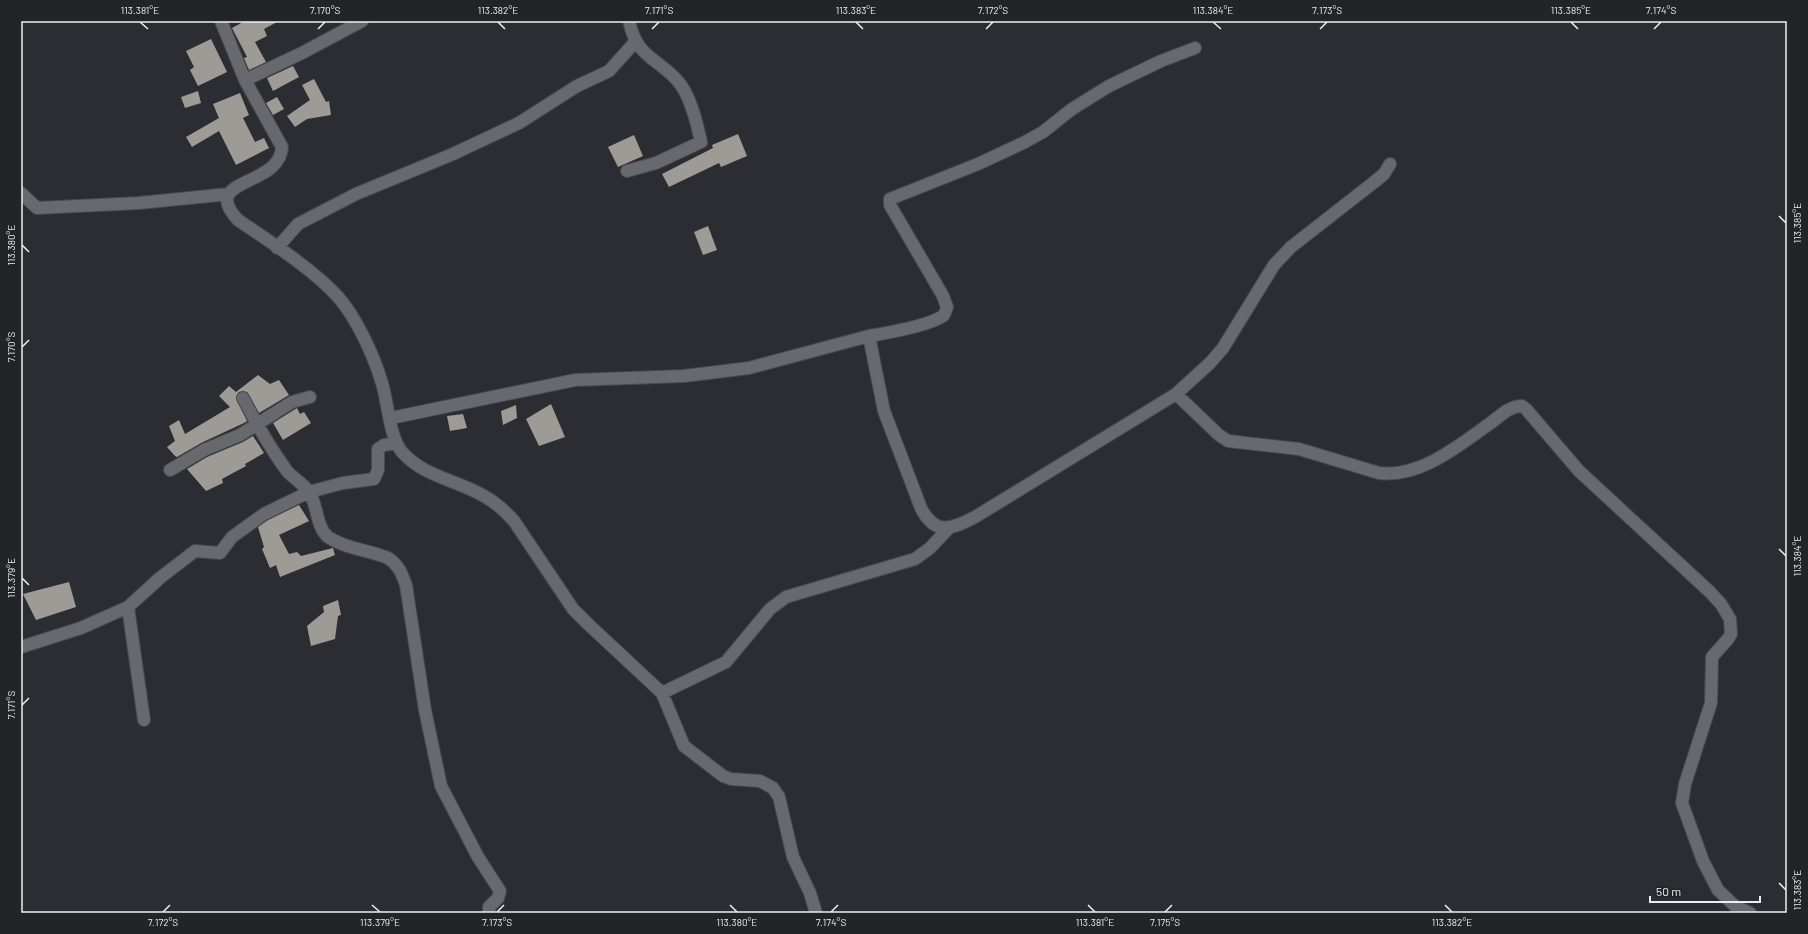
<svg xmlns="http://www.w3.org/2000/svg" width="1808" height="934" viewBox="0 0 1808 934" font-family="Barlow,sans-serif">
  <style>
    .building { fill: #9e9a96 }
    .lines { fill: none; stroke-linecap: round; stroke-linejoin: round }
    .minor-casing { stroke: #494a4d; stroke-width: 14 }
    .minor { stroke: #68696e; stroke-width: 12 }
    .ticks { fill: none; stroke: #edeef0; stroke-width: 1.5 }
    .neatline { fill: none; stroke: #edeef0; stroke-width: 1.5 }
    .ticks-label { font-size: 10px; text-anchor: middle; fill: #edeef0 }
  </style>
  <rect width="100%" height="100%" fill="#2c2d32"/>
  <path class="building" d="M245 21H279L264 29 267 36 255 42 266 62 249 70 244 58 247 57 232 28Z
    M211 39 227 72 198 86 190 70 194 67 186 51Z
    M293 66 299 77 273 91 267 78Z
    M314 79 326 102 329 101 331 115 307 119 295 127 287 116 310 100 302 85Z
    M198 91 201 103 185 108 181 97Z
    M240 93 249 115 243 118 255 142 264 138 269 148 236 165 219 131 192 147 186 137 219 118 213 104Z
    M277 97 284 109 273 115 266 103Z
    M738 134 747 156 721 167 719 163 669 187 662 174 713 148 712 145Z
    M634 135 643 156 618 167 608 147Z
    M708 226 717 250 703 255 694 232Z
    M258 375 270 384 279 380 289 395 259 413 247 392H239L236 398 247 421 244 423 201 443 177 457 175 456 167 447 175 441 169 426 179 420 185 434 230 407 219 396 229 386 236 392Z
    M551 404 565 437 539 446 526 419Z
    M516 405 517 418 503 425 501 411Z
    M297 408 300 414 304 412 311 423 283 440 273 423Z
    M463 414 467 428 450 431 447 416Z
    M253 436 264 453 245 464 246 466 222 479 223 483 206 491 187 469 207 457 243 442Z
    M299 505 309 521 279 535 289 554 297 552 301 556 333 548 335 555 280 577 276 565 270 568 262 549 264 547 258 527 268 520Z
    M69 582 76 607 36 620 23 594Z
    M338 600 341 615 338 616 335 639 311 646 307 626 324 612 323 606Z"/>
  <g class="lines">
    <g class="minor-casing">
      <path id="minor" d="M221 21 245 80 282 147C280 188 198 177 238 220 269 241 314 270 338 297 356 317 373 354 381 380 388 400 389 437 402 452 424 477 457 480 484 496 495 502 505 511 514 521L573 609 588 624 662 693 684 746 723 776 731 779 760 781 773 788 779 797 793 857 810 893 816 913
        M245 80 302 53 362 21
        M627 171 656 163 701 142C697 123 690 93 676 79 654 56 637 57 629 21
        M21 193 37 208 139 203 229 194
        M277 248 298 224 356 194 453 154 519 123 577 86 609 71 636 41
        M869 336C887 333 928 326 943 316 945 314 946 310 947 307L943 296 890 205V199L978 164 1025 142 1043 132 1072 109 1109 86 1161 61 1195 48
        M1176 394 1210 363 1223 348 1274 265 1291 247 1373 183 1384 174 1390 164
        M243 398C256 423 270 448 287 471 294 479 304 484 309 492 318 505 316 527 328 537 346 549 369 550 388 558 399 565 402 574 406 585L425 710 441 786 478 857 500 891 498 898 489 907V913
        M391 418 575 380 684 376 749 368 869 336 884 411 921 508C935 536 952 529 975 517L1176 394 1219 435 1228 441 1299 449 1379 473C1421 478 1459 445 1492 422 1501 415 1510 406 1522 406L1526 409 1579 471 1710 592 1721 604 1730 619 1731 634 1728 639 1712 657 1711 703 1685 784 1682 803 1703 861 1718 890 1735 906 1750 913
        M170 470 204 450 240 435 292 402 310 397
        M128 607 144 720
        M21 647 81 628 128 607 161 577 195 551 220 553 232 537 264 514 309 492 343 483 374 479 378 470V449L384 445 396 443
        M662 693 726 662 770 609 786 597 915 559 930 548 949 528"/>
    </g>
    <use href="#minor" class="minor"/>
  </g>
  <path class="ticks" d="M140 22 148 29M498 22 505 29M856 22 863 29M1213 22 1221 29M1571 22 1578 29M318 29 325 22M652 29 659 22M986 29 993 22M1320 29 1327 22M1654 29 1661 22M1779 216 1786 223M22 245 29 252M22 347 29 340M1779 549 1786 556M22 578 29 585M22 705 29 698M1779 883 1786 890M372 905 380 912M730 905 737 912M1088 905 1095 912M1445 905 1452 912M163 912 170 905M497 912 504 905M831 912 838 905M1165 912 1172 905"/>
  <rect width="1808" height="934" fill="none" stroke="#232428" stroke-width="44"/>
  <path d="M1650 896v6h110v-6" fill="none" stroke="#edeef0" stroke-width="2"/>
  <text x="1656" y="896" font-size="12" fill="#edeef0" stroke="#232428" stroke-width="3" paint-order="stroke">50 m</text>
  <rect x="22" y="22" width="1764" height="890" class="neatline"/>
  <g class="ticks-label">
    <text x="140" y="14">113.381°E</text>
    <text x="325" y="14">7.170°S</text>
    <text x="498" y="14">113.382°E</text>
    <text x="659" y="14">7.171°S</text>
    <text x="856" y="14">113.383°E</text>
    <text x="993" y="14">7.172°S</text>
    <text x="1213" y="14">113.384°E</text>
    <text x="1327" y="14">7.173°S</text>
    <text x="1571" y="14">113.385°E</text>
    <text x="1661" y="14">7.174°S</text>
    <text transform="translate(1797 223) rotate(-90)" y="4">113.385°E</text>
    <text transform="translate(11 245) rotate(-90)" y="4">113.380°E</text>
    <text transform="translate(11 347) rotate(-90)" y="4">7.170°S</text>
    <text transform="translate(1797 556) rotate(-90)" y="4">113.384°E</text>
    <text transform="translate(11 578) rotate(-90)" y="4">113.379°E</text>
    <text transform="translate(11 705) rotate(-90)" y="4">7.171°S</text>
    <text transform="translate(1797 890) rotate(-90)" y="4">113.383°E</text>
    <text x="163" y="926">7.172°S</text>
    <text x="380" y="926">113.379°E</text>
    <text x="497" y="926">7.173°S</text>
    <text x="737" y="926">113.380°E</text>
    <text x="831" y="926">7.174°S</text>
    <text x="1095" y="926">113.381°E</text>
    <text x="1165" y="926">7.175°S</text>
    <text x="1452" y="926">113.382°E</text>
  </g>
</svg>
